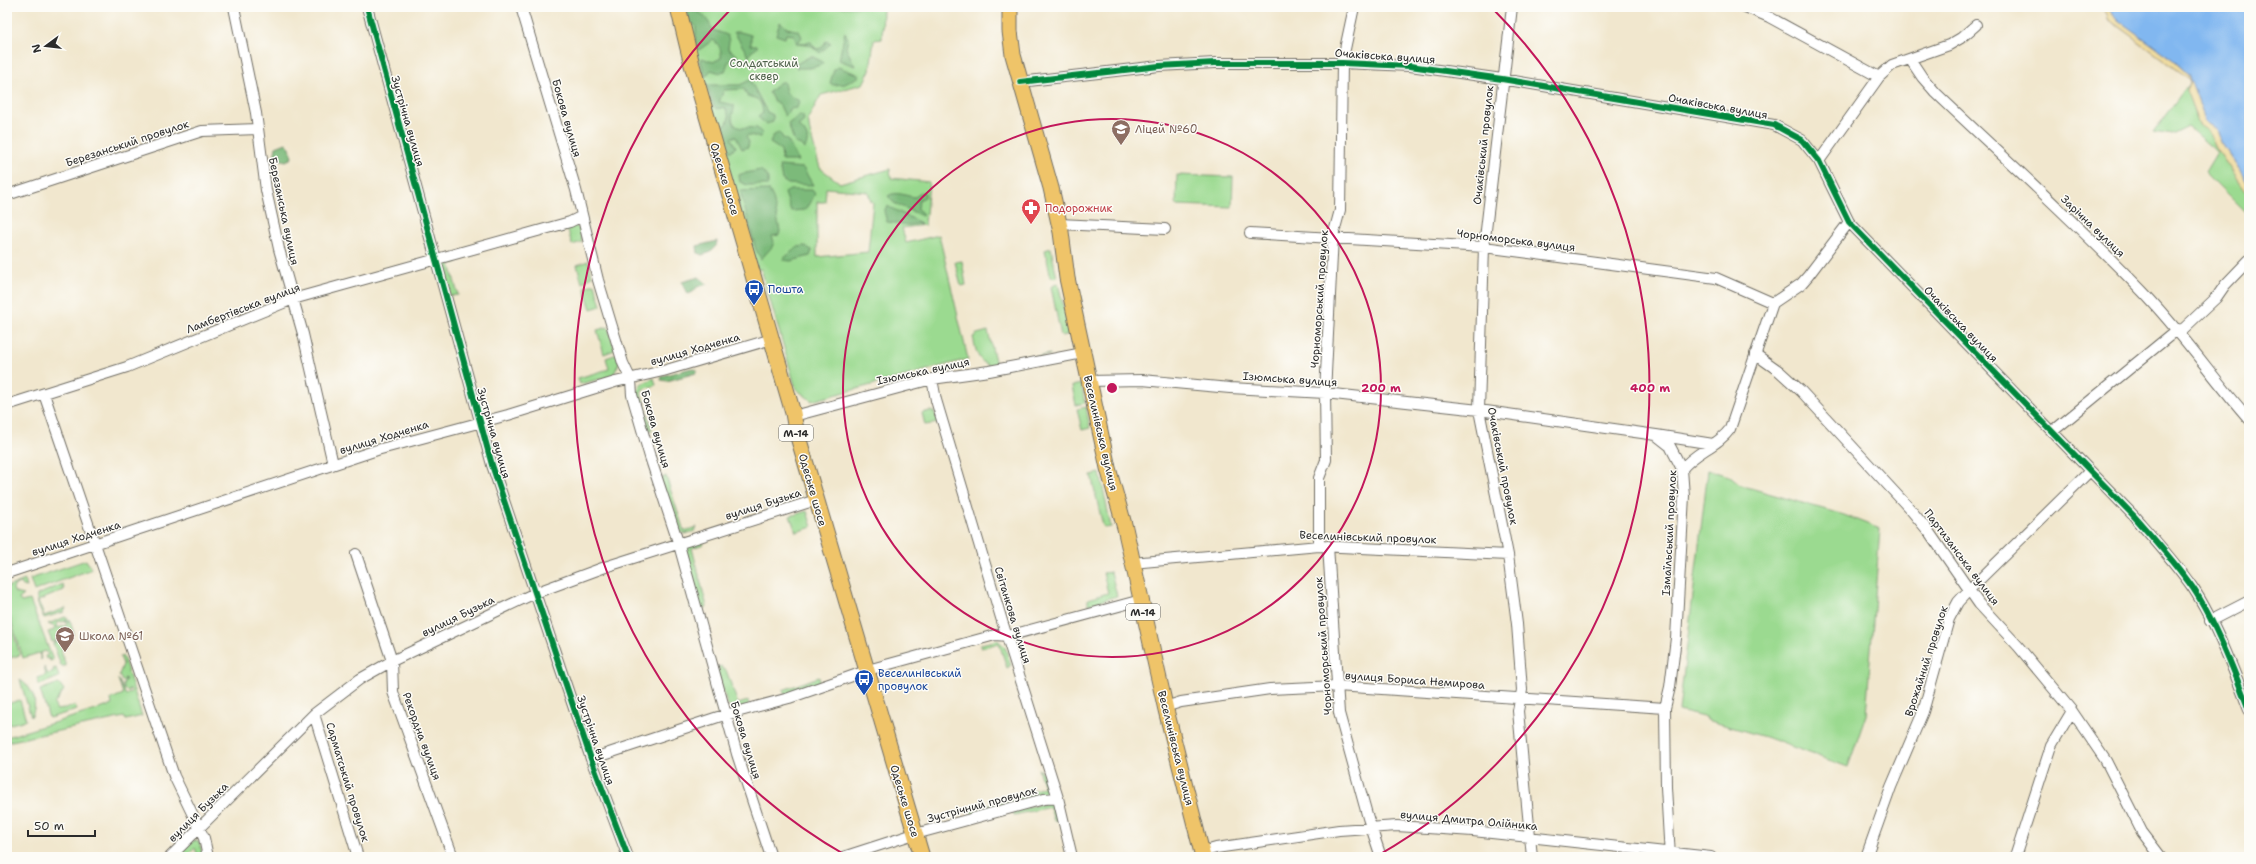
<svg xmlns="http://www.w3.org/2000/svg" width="2256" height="864" viewBox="0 0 2256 864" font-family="'Shantell Sans',sans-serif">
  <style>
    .green { fill: #9bda90; stroke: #63825e; fill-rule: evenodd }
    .forest { fill: #7cba7a; stroke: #547252 }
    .sand { fill: #eeda9e; stroke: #8c8264 }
    .water { fill: #81b7f0; stroke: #56718e }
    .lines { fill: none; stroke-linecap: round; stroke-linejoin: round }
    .minor-casing { stroke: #706d64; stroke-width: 12 }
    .highway-casing { stroke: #706d64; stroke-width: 17 }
    .minor { stroke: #fff; stroke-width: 10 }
    .highway { stroke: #efc469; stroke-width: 15 }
    .cycleway-casing { stroke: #fdfcf7; stroke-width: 8 }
    .cycleway { stroke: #00873e; stroke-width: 6 }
    .ring { fill: none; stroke: #c2185b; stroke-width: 2 }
    .labels { text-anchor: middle; stroke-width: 3; stroke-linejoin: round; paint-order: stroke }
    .shield { fill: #fdfcf7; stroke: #6a6a68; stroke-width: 1 }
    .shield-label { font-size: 10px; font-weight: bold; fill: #2b2b2b }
    .street-label { font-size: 11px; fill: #2b2b2b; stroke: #fdfcf7 }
    .park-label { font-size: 11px; fill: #4d6049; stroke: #fdfcf7 }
    .education-label { font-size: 11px; fill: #785e54; stroke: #fdfcf7; text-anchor: start }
    .health-label { font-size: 11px; fill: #be3a42; stroke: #fdfcf7; text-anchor: start }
    .transit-label { font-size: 11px; fill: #164399; stroke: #fdfcf7; text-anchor: start }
    .centre { fill: #c2185b; stroke: #fdfcf7; stroke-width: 2 }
    .ring-label { font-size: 12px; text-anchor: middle; font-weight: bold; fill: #c2185b; stroke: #fdfcf7; stroke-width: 3; stroke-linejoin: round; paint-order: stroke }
  </style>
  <rect width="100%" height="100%" fill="#fdfcf7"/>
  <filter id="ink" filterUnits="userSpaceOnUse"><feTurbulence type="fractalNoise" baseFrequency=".025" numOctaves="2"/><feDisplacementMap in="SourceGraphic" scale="8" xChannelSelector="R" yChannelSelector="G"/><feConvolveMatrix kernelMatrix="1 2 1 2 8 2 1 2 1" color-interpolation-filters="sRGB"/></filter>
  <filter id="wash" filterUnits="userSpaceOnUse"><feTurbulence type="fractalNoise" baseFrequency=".012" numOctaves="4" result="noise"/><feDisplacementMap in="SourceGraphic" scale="16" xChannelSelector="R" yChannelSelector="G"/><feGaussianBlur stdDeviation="0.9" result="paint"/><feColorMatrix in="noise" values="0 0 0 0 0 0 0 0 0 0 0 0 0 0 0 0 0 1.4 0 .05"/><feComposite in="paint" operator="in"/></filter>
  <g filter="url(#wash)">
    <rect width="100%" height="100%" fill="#f1e7ce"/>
    <path class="green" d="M684 7H883L882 39 874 40 870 70 863 84 821 95 808 119 810 132 820 168 840 183 890 169 891 178 929 182 925 225 902 228 906 243 939 235 968 359 812 401 796 389 761 269 757 270 712 113ZM826 188 868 192 871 201 873 202 868 252 817 257V202H825Z
      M2190 82 2186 89 2197 122 2208 131 2216 148 2249 196V216L2205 172 2217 152 2188 127 2172 135 2153 132Z
      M1177 175 1233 177 1232 207 1176 205Z
      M574 224 579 229 582 242 572 245 568 230 558 233 557 229Z
      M1051 248 1057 278 1051 277 1050 274 1045 250Z
      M456 257 457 262 450 264 458 295 449 296 442 264 445 261Z
      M588 261 592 276 582 283 577 265Z
      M962 261 966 285 961 286 955 262Z
      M1058 283 1070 334 1061 336 1051 287Z
      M595 284 601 306 591 309 584 287Z
      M608 327 615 350 604 354 597 330Z
      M988 331 996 365 1050 354V355L992 366C977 363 976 350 973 337L977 334Z
      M617 354 619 363 613 376 580 384 578 378 609 369 606 358Z
      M654 378 656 385 643 389 641 393 652 430H646L637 393 641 384Z
      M1081 384 1085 403 1076 405 1072 386Z
      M1086 407 1090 428 1082 430 1077 409Z
      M930 411 934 412 939 423 925 425 922 413Z
      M1708 470 1729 476 1740 485 1844 515 1880 529 1866 715 1848 767 1765 737 1707 720V718L1679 711Z
      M1100 473 1111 527 1106 528 1103 526 1091 475Z
      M666 476 684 531 697 527 695 531 685 534 677 531 660 479Z
      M807 511 812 527 796 532 790 516Z
      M703 540 704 544 692 548 707 607 699 609 686 551 687 546Z
      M86 560 92 569 34 591 30 579Z
      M1111 572 1117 596 1088 605V599L1108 593 1103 573Z
      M25 580 27 587 23 586 21 583 15 585 13 589 15 593 24 595 19 599 21 602 30 600 53 660 50 661 49 658 46 659 45 656 48 655 46 651 40 653 41 660 39 653 23 658 7 608V587Z
      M63 584 64 590 38 601 44 616 66 608 64 612 44 618C40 611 36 603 37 595Z
      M7 612 20 655 7 659Z
      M65 617 70 620 57 623 58 628 67 625 65 621H70L74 634 52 642 48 632 54 630 55 627 48 624Z
      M67 638 61 651 66 666H61L53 643Z
      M998 640 1005 647 1011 665 1007 668 999 643 981 648V644Z
      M123 656 142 716 126 720 124 717 7 742V737L112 705 111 699 123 694 118 679 126 695 132 691 129 688V691L124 689 123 684 126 679 124 678 125 681H122L119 675 123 664 120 657Z
      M721 666 723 670H726L738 704 748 701 749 706 735 709 727 704 716 668Z
      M44 667 48 674 54 672 53 669 56 668 59 677 39 685 37 678 46 675Z
      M819 677 820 682 785 695 783 690Z
      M20 680C33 688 39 702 31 717Z
      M59 683 64 690 54 704 57 710 75 706 77 710 49 718 40 690Z
      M20 700 26 720 7 725V704Z
      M1038 769 1043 772 1047 784 1046 792 972 814 971 811 1044 787Z
      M1049 802 1053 805 1057 821H1054L1050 807 1014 815 1013 811Z
      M194 840 199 842 204 857H198L195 848 186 857H172Z"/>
    <path class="forest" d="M687 9C700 8 708 20 713 30L727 35 729 41 728 49 737 55V58L728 62 725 72 720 73 711 70 705 77 701 61 702 58 713 62 721 58C722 50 719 44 713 40L699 50 697 49C693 40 698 31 695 25L690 24Z
      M780 22 787 28 799 31 802 37 799 41 800 43 811 42 816 49 822 48 826 41 831 43 820 53 812 46 797 44 794 35 786 34 785 38 776 35Z
      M734 32H740L751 35V45H757V48L751 52 749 57Z
      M845 32 848 39 846 48 855 66 839 60Z
      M811 56 823 62 821 65 810 68H796L798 63Z
      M838 67 857 74 860 76 845 84 833 85 830 83 834 70Z
      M750 80 767 112 773 115V122L766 124 758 117 763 113C762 103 759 97 748 97L744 89 724 90 719 102 734 105C735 110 732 113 732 118 735 133 748 126 757 128L763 134 760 137 748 135 746 137 749 142 748 147 742 149 736 137H733L731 138 736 147 732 151H729L721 135 722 127 727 124 729 117 725 107 717 109 714 107 707 85H740Z
      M780 82H784C786 97 788 94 799 101L797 108 789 109 788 113 785 116 779 104 773 100 769 92Z
      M800 115 803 116 804 121 798 126C806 131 811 140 804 149L801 145 795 143 788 124Z
      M779 132 783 138 788 141 798 161H782L781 150 770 143 773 136Z
      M286 143 290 147 292 158 286 161 274 158 276 147Z
      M779 166 803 168 813 185 788 184 782 180Z
      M761 170 768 178V185H747L740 182 739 175 741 174Z
      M769 190 773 198 780 231 779 235 772 236 774 242 772 247 761 259 756 250 740 191Z
      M790 190H812L815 194 805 210 791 211 785 193Z
      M922 192 925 193V197L919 200 918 209 923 214 922 216 894 203 888 196C897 190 907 197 915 197Z
      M887 206 921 223 909 225 887 222 884 211Z
      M717 241 716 246 709 253 702 255 698 253 697 246Z
      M806 246 812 251 810 256 791 261 782 260 797 247Z
      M699 277 707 284 697 287 693 292 688 294 682 282Z
      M692 368 697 370 696 373 667 381 661 380 662 376Z"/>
    <path class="sand" d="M2101 7H2107L2113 15 2172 59 2188 74 2206 122 2217 129 2221 142 2249 185V196L2216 148 2208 131 2199 125 2186 91 2190 82 2187 77 2108 19 2107 14Z"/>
    <path class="water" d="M2107 7H2249V185L2221 142 2217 129 2206 122 2188 74 2172 59 2118 20Z"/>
  </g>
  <g filter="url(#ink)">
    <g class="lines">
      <g class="minor-casing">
        <path id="minor" d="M234 7 256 113 266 190 279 249 303 334 333 464
          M367 7 492 465 591 759 628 857
          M521 7 576 190 598 280 623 363 631 380 632 395 650 457 679 545 737 754 771 857
          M1512 7 1484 247 1479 410 1508 555 1517 624 1522 690 1518 711 1532 857
          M1745 7 1769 17 1879 77
          M1910 59 1922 77 1936 93C2005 159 2076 222 2142 291 2181 331 2212 377 2249 419
          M1020 82 1159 66 1215 63H1342L1410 66 1502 79 1774 125 1802 140 1819 161 1849 222 2133 515C2154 539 2175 562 2193 588 2215 621 2235 673 2249 710
          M1819 161 1879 77 1892 65 1949 45 1961 38 1976 25
          M7 195 202 131 258 129
          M1059 224 1165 229
          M1250 233 1484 247 1716 278 1773 303
          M2180 332 2216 298 2225 285 2249 260
          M1755 354 1779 371 1801 391 1910 509 1929 532 1979 604 2018 646 2072 711 2106 761 2142 832 2161 857
          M932 379 936 400 1002 621 1058 798 1072 857
          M1089 381 1142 380 1230 388 1325 393 1479 410 1656 435 1670 446 1682 469
          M44 394 174 776 204 838 208 857
          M7 405 127 367 293 299 570 222 582 216
          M794 416 932 379 989 371 1083 353
          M2052 432 2178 329
          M1656 435 1713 444
          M1319 546V478L1326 460 1325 393 1333 236 1340 210 1342 63 1354 7
          M1328 546 1339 713 1368 818 1381 857
          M356 554 392 661 393 692 453 857
          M1132 563 1319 546 1508 555
          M7 573 377 450 508 415 615 382 663 371 772 339
          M2210 621 2249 601
          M1165 707 1181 702 1270 689 1337 686 1665 708
          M314 714 358 857
          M591 759 718 717 789 698 875 668 995 635 1008 636 1141 600
          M1202 852 1216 848 1339 830 1397 826 1473 831 1711 857
          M170 857 314 714 360 679 392 661 535 593 608 566 816 500
          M843 857 908 836 1044 799 1058 798
          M1670 857 1666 787 1665 708 1670 687 1676 638 1684 496 1682 469C1695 452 1718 446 1730 429L1773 303 1801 284 1808 276 1849 222
          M1866 857 1891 787 1923 712 1949 619 1958 602 1969 590 2090 471
          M2015 857 2051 746 2072 711"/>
      </g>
      <g class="highway-casing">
        <path id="highway" d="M678 7 692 65 793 413 796 430 922 857
          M1010 7V31L1013 55 1051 188 1061 232 1067 278 1108 468 1125 528 1166 710 1203 857"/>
      </g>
      <use href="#minor" class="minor"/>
      <use href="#highway" class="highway"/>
      <g class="cycleway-casing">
        <path id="cycleway" d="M367 7 492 465 591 759 628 857
          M1020 82 1159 66 1215 63H1342L1410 66 1502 79 1774 125 1802 140 1819 161 1849 222 2133 515C2154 539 2175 562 2193 588 2215 621 2235 673 2249 710"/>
      </g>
      <use href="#cycleway" class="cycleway"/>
    </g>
  </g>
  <g class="ring">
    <circle cx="1112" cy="388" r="269"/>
    <path d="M847 856A538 538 0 0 1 732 8M1492 8A538 538 0 0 1 1377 856"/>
  </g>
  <defs>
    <g id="school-pin" transform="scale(1)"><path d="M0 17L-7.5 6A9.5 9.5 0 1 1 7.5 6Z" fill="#8d6e63" stroke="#fdfcf7"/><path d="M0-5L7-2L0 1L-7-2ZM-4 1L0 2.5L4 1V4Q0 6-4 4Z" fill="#fff"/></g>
    <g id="pharmacy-pin" transform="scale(1)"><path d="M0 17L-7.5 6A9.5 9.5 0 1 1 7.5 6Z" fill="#e0444e" stroke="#fdfcf7"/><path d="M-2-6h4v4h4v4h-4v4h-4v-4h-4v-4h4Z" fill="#fff"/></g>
    <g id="bus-pin" transform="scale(1)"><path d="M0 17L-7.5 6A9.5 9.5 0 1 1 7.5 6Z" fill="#1a4fb4" stroke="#fdfcf7"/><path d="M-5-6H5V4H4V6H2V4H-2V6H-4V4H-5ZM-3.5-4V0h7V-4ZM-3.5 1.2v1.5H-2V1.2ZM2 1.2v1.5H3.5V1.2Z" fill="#fff"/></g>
  </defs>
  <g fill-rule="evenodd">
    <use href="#school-pin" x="1121" y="129"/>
    <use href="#pharmacy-pin" x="1031" y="208"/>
    <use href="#bus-pin" x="754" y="289"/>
    <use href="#school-pin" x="65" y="636"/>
    <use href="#bus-pin" x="864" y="679"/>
  </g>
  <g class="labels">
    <g class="shield">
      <rect x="779" y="425" width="34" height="16" rx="3"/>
      <rect x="1126" y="604" width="34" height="16" rx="3"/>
    </g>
    <g class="shield-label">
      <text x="796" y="437">М-14</text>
      <text x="1143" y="616">М-14</text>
    </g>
    <g class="street-label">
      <text transform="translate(1385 56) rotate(4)" y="4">Очаківська вулиця</text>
      <text transform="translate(1718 106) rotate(10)" y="4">Очаківська вулиця</text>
      <text transform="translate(567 118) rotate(74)" y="4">Бокова вулиця</text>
      <text transform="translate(408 121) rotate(74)" y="4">Зустрічна вулиця</text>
      <text transform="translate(127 143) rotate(-18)" y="4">Березанський провулок</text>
      <text transform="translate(1483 145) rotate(-84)" y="4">Очаківський провулок</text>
      <text transform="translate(725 179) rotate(73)" y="4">Одеське шосе</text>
      <text transform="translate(284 211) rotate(78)" y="4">Березанська вулиця</text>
      <text transform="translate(2093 226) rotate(44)" y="4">Зарічна вулиця</text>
      <text transform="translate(1516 240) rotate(7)" y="4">Чорноморська вулиця</text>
      <text transform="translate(1319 299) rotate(-86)" y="4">Чорноморський провулок</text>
      <text transform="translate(243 308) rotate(-21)" y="4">Ламбертівська вулиця</text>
      <text transform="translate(1961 324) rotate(46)" y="4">Очаківська вулиця</text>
      <text transform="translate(695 349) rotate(-16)" y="4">вулиця Ходченка</text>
      <text transform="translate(923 371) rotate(-12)" y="4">Ізюмська вулиця</text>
      <text transform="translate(1290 379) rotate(4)" y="4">Ізюмська вулиця</text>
      <text transform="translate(656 429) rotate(74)" y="4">Бокова вулиця</text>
      <text transform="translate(494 433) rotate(74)" y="4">Зустрічна вулиця</text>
      <text transform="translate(1101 433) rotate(77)" y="4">Веселинівська вулиця</text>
      <text transform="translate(384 437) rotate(-17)" y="4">вулиця Ходченка</text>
      <text transform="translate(1503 466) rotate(79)" y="4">Очаківський провулок</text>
      <text transform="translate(813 490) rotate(74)" y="4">Одеське шосе</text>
      <text transform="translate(763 504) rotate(-18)" y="4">вулиця Бузька</text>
      <text transform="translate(1669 533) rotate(-87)" y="4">Ізмаїльський провулок</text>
      <text transform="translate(1368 537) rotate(2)" y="4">Веселинівський провулок</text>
      <text transform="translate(76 538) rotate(-18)" y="4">вулиця Ходченка</text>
      <text transform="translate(1962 557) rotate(53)" y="4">Партизанська вулиця</text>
      <text transform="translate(1013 615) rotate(73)" y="4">Світанкова вулиця</text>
      <text transform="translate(458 616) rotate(-26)" y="4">вулиця Бузька</text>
      <text transform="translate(1323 646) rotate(-94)" y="4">Чорноморський провулок</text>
      <text transform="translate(1926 661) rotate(-72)" y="4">Врожайний провулок</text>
      <text transform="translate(1415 680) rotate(4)" y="4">вулиця Бориса Немирова</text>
      <text transform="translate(422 736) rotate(70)" y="4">Рекордна вулиця</text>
      <text transform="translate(596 740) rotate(71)" y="4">Зустрічна вулиця</text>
      <text transform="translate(746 740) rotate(73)" y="4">Бокова вулиця</text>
      <text transform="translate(1176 748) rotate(76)" y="4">Веселинівська вулиця</text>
      <text transform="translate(348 782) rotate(73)" y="4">Сарматський провулок</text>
      <text transform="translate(905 801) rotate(73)" y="4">Одеське шосе</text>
      <text transform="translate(982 804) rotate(-15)" y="4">Зустрічний провулок</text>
      <text transform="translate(198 812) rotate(-45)" y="4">вулиця Бузька</text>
      <text transform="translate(1469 820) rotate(5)" y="4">вулиця Дмитра Олійника</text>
    </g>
    <g class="park-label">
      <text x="764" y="67">Солдатський<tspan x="764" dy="13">сквер</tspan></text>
    </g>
    <g class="education-label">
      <text x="1135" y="133">Ліцей №60</text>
      <text x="79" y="640">Школа №61</text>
    </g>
    <g class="health-label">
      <text x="1045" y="212">Подорожник</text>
    </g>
    <g class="transit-label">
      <text x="768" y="293">Пошта</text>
      <text x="878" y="677">Веселинівський<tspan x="878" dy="13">провулок</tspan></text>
    </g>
  </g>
  <circle cx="1112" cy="388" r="6" class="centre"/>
  <g class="ring-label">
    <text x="1381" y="392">200 m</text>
    <text x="1650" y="392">400 m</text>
  </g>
  <rect width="2256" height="864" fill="none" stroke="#fdfcf7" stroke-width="24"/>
  <g transform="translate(46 46) rotate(255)" stroke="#fdfcf7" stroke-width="3" paint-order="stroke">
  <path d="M0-3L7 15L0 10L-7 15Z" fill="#2b2b2b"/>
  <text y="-6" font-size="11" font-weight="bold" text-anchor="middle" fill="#2b2b2b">N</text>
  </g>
  <path d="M28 830v6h67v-6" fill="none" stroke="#2b2b2b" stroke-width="2"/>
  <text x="34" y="830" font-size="12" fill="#2b2b2b" stroke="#fdfcf7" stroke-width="3" paint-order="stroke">50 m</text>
</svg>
